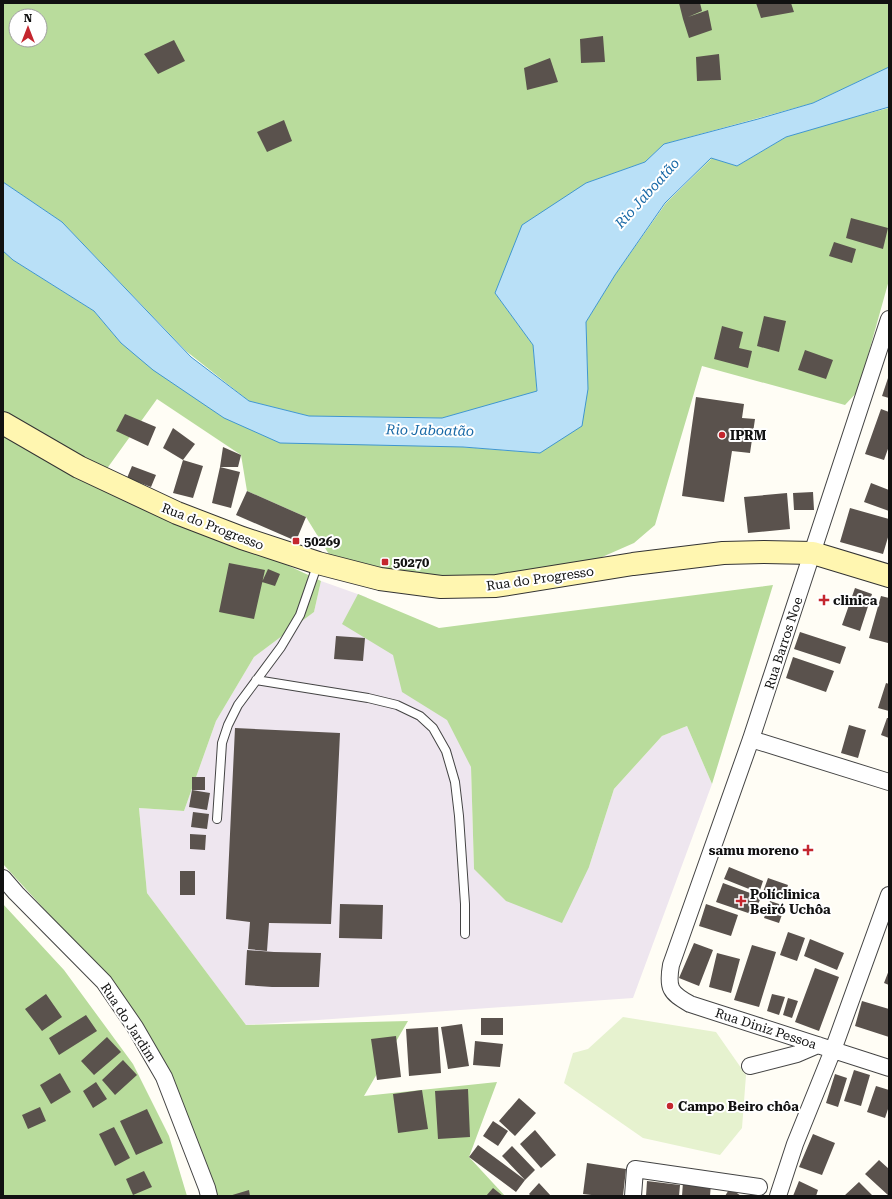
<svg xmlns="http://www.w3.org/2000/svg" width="892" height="1199" viewBox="0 0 892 1199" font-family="'Roboto Serif',serif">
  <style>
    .industrial { fill: #eee6ef }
    .forest { fill: #b9dc9c; fill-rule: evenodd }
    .pitch { fill: #e6f2cf }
    .water { fill: #b9e0f7; stroke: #3f96cf }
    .building { fill: #5a524d }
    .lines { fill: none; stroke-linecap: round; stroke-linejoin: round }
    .lane-casing { stroke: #444; stroke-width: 10 }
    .street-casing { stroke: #444; stroke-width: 18 }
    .secondary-casing { stroke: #333; stroke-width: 24 }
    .lane { stroke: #fff; stroke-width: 8 }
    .street { stroke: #fff; stroke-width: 16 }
    .secondary { stroke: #fff6b0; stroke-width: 22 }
    .poi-dot { fill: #c4262e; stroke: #fff; stroke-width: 1.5 }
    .labels { text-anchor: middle; stroke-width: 4; stroke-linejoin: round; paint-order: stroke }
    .poi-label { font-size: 13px; font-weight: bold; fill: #111; stroke: #fff; text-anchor: start }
    .street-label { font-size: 13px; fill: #111; stroke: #fff }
    .water-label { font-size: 14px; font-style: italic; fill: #1768a6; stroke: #fff }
  </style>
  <rect width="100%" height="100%" fill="#fffdf5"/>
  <path class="industrial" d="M321 581 366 597 398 626 452 699 471 767 474 869 589 867 614 789 662 736 687 726 712 784 633 998 246 1025 147 893 139 808 184 811 216 721 254 657 314 612Z"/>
  <path class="forest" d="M3 3H889V67L813 103 664 144 645 162 586 183 495 293 533 345 537 392 442 418 309 416 249 401 186 351 62 222 3 182ZM16 16H40V40H16Z
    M889 108V280L858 391 845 405 702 366 655 525 634 543 593 561 498 576 442 581 330 556 306 517 247 491 241 455 157 399 106 470 3 411V251L13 260 94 311 121 343 224 418 463 447 540 453 588 389 586 322 615 275 666 203 712 158 737 166 786 137 835 122Z
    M3 431 321 581 314 612 254 657 216 721 184 811 139 808 147 893 246 1025 408 1021 364 1096 497 1082 469 1157 505 1196H215L110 981 3 864Z
    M773 585 712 784 687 726 662 736 614 789 589 867 562 923 506 901 474 869 471 767 447 720 402 692 393 655 342 624 358 594 439 628Z
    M3 904 64 970 133 1064 169 1136 187 1196H3Z"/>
  <path class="pitch" d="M623 1017 716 1032 746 1075 742 1128 720 1155 643 1138 564 1083 573 1053 588 1049Z"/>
  <path class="water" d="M889 67V107L786 137 737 166 711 158 665 203 615 275 586 322 588 389 582 426 540 453 463 447 280 443 224 418 153 370 121 343 94 311 13 260 3 251V182L62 222 191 357 249 401 309 416 442 418 537 391 533 345 495 293 522 225 586 183 645 162 664 144 758 119 813 103Z"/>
  <path class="building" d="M679 3H700L702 11 688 17 708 10 712 30 689 38 683 19Z
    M756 3H791L794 12 761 18Z
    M603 36 605 62 581 63 580 39Z
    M174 40 185 61 158 74 144 54Z
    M719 54 721 80 697 81 696 57Z
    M550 58 558 82 527 90 524 68Z
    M284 120 292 141 267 152 257 132Z
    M851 218 888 228 883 249 846 238Z
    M834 242 856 249 852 263 829 256Z
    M764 316 786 321 779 352 757 346Z
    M722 326 743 332 739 348 752 351 748 368 714 359Z
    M805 350 833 360 826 379 798 370Z
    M889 375V398L882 396Z
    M696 397 744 404 742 418 755 419 750 453 732 451 724 502 682 496Z
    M881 409 889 412V446L884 460 865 454Z
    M125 414 156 427 148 446 116 431Z
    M173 428 195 444 183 460 163 448Z
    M223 447 241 455 238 467H220L240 472 231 508 212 503 220 467Z
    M183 460 203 466 193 498 173 493Z
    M132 466 156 475 151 487 127 478Z
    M871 483 889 490V511L864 502Z
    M247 491 306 517 296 541 236 515Z
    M813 492 814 510H794L793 493Z
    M787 493 790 529 748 533 744 497Z
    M850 508 889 519V534L883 554 840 542Z
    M229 563 265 570 254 619 219 612Z
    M268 569 280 574 275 586 262 582Z
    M855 588 872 594 860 631 842 625Z
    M881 596 889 598V640L888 643 869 638Z
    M800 632 846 647 840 664 794 649Z
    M336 636 365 638 363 661 334 659Z
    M793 657 834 671 826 692 786 678Z
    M886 683 889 684V711L878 708Z
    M887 718H889V738L881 735Z
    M849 725 866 730 858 758 841 753Z
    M235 728 340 733 331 924 269 923 267 951 248 949 250 922 226 919Z
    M192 777H205V790H192L210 793 207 810 189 807 192 790Z
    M193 812 209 814 207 829 191 827Z
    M190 834 206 835 205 850 190 849Z
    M729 867 763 881 759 893 724 879Z
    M180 871H195V895H180Z
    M768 878 788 885 783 899 763 892Z
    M723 883 761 897 754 915 716 902Z
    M770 901 785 906 779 923 764 918Z
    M340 904 383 905 382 939 339 938Z
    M706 904 738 915 731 936 699 926Z
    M788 932 805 938 797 961 780 955Z
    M810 939 844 953 837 970 804 956Z
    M694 943 713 950 699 986 679 978Z
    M752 945 776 952 759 1007 734 1000Z
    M247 950 274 952 321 953 319 987H272L245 985Z
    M717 953 740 959 731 993 709 987Z
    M815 968 839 977 819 1031 795 1022Z
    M889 970V985L884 983Z
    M46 994 62 1017 42 1031 25 1009Z
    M772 994 785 997 779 1015 767 1011Z
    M788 998 798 1001 792 1018 783 1015Z
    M862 1001 889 1009V1037L855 1026Z
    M86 1015 97 1031 59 1055 49 1038Z
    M481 1018H503V1035H481Z
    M462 1024 469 1066 448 1069 441 1027Z
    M438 1027 441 1073 409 1076 406 1029Z
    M396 1036 401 1077 377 1080 371 1039Z
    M107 1037 121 1052 94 1075 81 1061Z
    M475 1041 503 1044 500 1067 473 1065Z
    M123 1060 137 1075 115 1095 102 1080Z
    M854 1070 870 1075 861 1106 844 1101Z
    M60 1073 71 1092 51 1104 40 1085Z
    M835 1074 847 1078 838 1107 826 1103Z
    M96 1082 107 1099 93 1108 83 1091Z
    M876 1086 889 1090V1106L885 1118 867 1112Z
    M468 1089 470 1137 438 1139 435 1091Z
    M422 1090 428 1129 398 1133 393 1094Z
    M519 1098 536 1113 515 1136 499 1121Z
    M40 1107 46 1121 28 1129 22 1115Z
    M147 1109 163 1143 136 1155 120 1121Z
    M493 1121 508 1131 498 1146 483 1136Z
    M114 1127 130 1158 115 1166 99 1134Z
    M535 1130 556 1155 541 1168 520 1144Z
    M813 1134 835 1143 822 1175 799 1167Z
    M478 1145 525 1180 516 1192 469 1157Z
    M512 1146 535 1170 525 1180 502 1156Z
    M879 1160 889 1169V1196L865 1174Z
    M587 1163 626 1169 623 1196H600L583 1194Z
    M144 1171 152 1187 133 1195 126 1179Z
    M647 1181 680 1185 679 1196H646Z
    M799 1181 818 1190 816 1196H793Z
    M683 1182 711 1183 710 1196H682Z
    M859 1182 873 1196H844Z
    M539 1183 551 1196H531L529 1194Z
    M493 1188 503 1196H486Z
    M730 1188 741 1196H725Z
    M249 1190 250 1196H229Z"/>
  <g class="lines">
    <g class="lane-casing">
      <path id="lane" d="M256 680 368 698 397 705 420 716 433 728 446 751 455 782 459 816 465 904V934
        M217 819 222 743 228 725 238 705 281 647 300 615 318 563"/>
    </g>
    <g class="street-casing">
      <path id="street" d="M889 319 751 739 671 965C667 988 670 993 690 1004L889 1068
        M751 739 889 782
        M3 878 16 893 104 982 135 1027 164 1077 207 1188 209 1196
        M750 1066 797 1054 818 1045
        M633 1196 635 1169 759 1187
        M778 1196 795 1144 833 1050 889 895"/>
    </g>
    <g class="secondary-casing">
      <path id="secondary" d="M3 423 79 467 177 513 242 538 318 563 380 579 441 587 496 586 633 564 723 553 764 552 813 553 889 576"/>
    </g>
    <use href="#lane" class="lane"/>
    <use href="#street" class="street"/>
    <use href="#secondary" class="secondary"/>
  </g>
  <g class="poi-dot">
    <circle cx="722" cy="435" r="4"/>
    <rect x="292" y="537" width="8" height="8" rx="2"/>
    <rect x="381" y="558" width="8" height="8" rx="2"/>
    <path d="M822 594h4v4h4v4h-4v4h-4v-4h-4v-4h4z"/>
    <path d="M806 844h4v4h4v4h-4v4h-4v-4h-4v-4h4z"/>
    <path d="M739 895h4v4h4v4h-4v4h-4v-4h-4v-4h4z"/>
    <circle cx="670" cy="1106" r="4"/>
  </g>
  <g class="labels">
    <g class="poi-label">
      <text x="730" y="440">IPRM</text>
      <text x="304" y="546">50269</text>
      <text x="393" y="567">50270</text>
      <text x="833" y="605">clinica</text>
      <text x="799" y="855" text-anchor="end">samu moreno</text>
      <text x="750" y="899">Políclinica<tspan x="750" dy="15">Beiró Uchôa</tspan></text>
      <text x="678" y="1111">Campo Beiro chôa</text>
    </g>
    <g class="street-label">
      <text transform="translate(213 526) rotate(21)" y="5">Rua do Progresso</text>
      <text transform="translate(540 578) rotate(-8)" y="5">Rua do Progresso</text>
      <text transform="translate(783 643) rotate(-72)" y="5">Rua Barros Noe</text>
      <text transform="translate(129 1022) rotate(57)" y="5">Rua do Jardim</text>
      <text transform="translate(766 1028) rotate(18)" y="5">Rua Diniz Pessoa</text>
    </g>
    <g class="water-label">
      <text transform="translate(647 193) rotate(-48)" y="5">Rio Jaboatão</text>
      <text transform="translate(430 430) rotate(1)" y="5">Rio Jaboatão</text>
    </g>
  </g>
  <rect width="892" height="1199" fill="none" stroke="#111111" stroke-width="8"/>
  <g transform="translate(28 28)"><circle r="19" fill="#ffffff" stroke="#a0a0a0"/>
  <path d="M0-3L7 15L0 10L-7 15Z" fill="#c4262e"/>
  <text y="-6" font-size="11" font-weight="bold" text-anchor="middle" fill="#111111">N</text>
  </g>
</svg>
